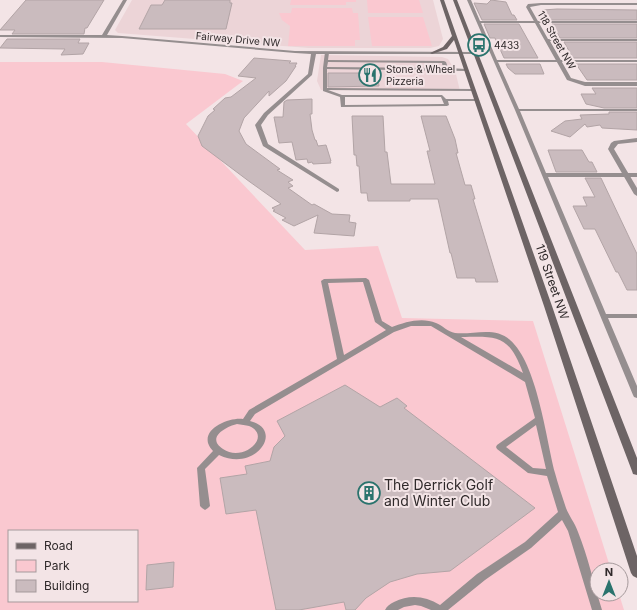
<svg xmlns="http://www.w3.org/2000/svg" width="637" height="610" viewBox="0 0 637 610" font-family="Inter,sans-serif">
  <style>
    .built { fill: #ecd4d7 }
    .green { fill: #fac8d0; fill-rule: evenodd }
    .building { fill: #cabbbe; stroke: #b2a4a6 }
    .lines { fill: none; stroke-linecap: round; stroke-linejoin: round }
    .service { fill: #958e8f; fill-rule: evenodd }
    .minor { fill: #958e8f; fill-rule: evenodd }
    .secondary { fill: #6d6465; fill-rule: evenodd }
    .labels { text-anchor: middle; stroke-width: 4; stroke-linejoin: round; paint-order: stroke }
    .far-street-label { font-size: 10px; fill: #2f292a; stroke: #f3e4e6 }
    .far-poi-label { font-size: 10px; fill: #2f292a; stroke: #f3e4e6; text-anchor: start }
    .street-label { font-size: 12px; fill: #2f292a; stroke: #f3e4e6 }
    .near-poi-label { font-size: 14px; fill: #2f292a; stroke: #f3e4e6; text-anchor: start }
  </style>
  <rect width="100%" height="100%" fill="#f3e4e6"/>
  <path class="built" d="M132 0H433L443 39 439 46 430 48H309L118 33 115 30Z
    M321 55 442 57 448 59 455 70 460 91 321 90 317 81Z"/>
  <path class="green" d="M291 0H356V2H346V5H290Z
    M367 0H419L423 13H368Z
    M292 8H352L353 13H358L360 40H355V46H288L290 26 282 20 279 13H291Z
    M368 17H423L432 46H372Z
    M0 62H102L225 74 243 81 186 124 305 250 378 246 402 318 533 321 611 570H597V594H619L624 610H0ZM9 531H137V601H9Z"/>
  <path class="building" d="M26 0H104L87 28H85L84 34H12L15 30H0Z
    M165 0H230V3H232L226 29H139L151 5H162Z
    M491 0 506 2 512 15H514L517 20H482L474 3 487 4Z
    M557 9 637 10V20H548L543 10Z
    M484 24H519L538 58H504L495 38H490Z
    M552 24H637V38H560Z
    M7 39H80L78 43H89L83 54 61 55 65 49 0 48Z
    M564 42H637V58H573Z
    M254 58 291 61 289 63H297L295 66H296L286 81 269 96V91L244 118 239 131 246 144 280 169 277 170 293 180 288 182 293 186 288 188 312 205 314 204 332 214 350 215 349 222 356 223 354 236 314 233 318 215 294 226 282 220 286 218 273 211 275 210 272 208 281 204 250 182 202 146 198 136 208 116 215 110 213 109 225 98 231 97 256 78 238 76Z
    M506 64H540L544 74H515L508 68Z
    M576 64H637V80H587Z
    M328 73H377L379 86 328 87Z
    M592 88H637V108H604L586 104 581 94H596Z
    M312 99V114H310L312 130 315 140H316L318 146 326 145 331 161H330L331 163 313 164 312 162 308 163 307 159 296 160 292 142 279 143 274 117H283L284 102 287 100Z
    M609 112H637V130L602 128 600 125 587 127 585 124 570 137 551 131 565 121 582 119 580 115 609 114Z
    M352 116H383L385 152H387L391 184H435L427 151H430L421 116H446L455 139 458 153H456L465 185H471L475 199H473L498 282H476L475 278H457L451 253H450L438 199H410V201H368L367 193H361L359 166H357L356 155H354Z
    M548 150H582L589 162H592L597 172H556Z
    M585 178H601L637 254V290H627L618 272H616L595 229H584L573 206H587L583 197H595Z
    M345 385 380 407 397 398 407 406 404 408 535 508 450 571 417 574 390 582 366 598 355 610H346L344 602 299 610H276L256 510 226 514 220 478 247 474 245 466 270 461 274 447 285 436 277 421Z
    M174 562 173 587 146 590 147 565Z"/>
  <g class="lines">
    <path class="service" d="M467 0H471L480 21H637V23H481L497 60H637V62H498L519 109H637V111H520L546 173H637V177H548L606 314H637V318H608L637 386V398L634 397 633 395 515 110Z
      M325 52 329 53 328 60 444 61 446 62 448 68 466 69 468 70 466 71 327 69V88L473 89 475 90 473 91 328 90 342 95H442L446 99H477L479 100 477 101H448L449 105 447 106 341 107 340 97 323 91V68ZM328 62 442 63 443 68 327 67ZM345 97H441L444 104 345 105Z
      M366 278 369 280 382 321 392 327C405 322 422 317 436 323 442 325 448 332 455 333 473 335 495 326 510 340 537 363 546 438 555 473 558 484 562 496 566 508 569 516 575 523 578 532 588 557 594 584 602 610H592L568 531 562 520 531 548 485 580 448 610H431L421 606 415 605 404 607 398 610H385C387 606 390 604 394 602 410 594 425 596 440 605L477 574 525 542 558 512 547 476 528 473 497 449 496 447 497 445 535 418 525 382 431 326H411L394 332 255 414 250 421C285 429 256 473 219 455L205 469 210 506 208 508 205 510 202 508 200 506 197 468 213 451C211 449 209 446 208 443 204 427 231 417 243 419L249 410 337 359 321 281 324 279ZM363 282 375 322 386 330 344 355 328 283ZM461 337C498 336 509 335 523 373ZM237 424C241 425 246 425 249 426 273 436 243 463 223 449 206 438 225 427 237 424ZM536 425 546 469 533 468 506 447Z"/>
    <path class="minor" d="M123 0H127L107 35 122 36 295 51 475 52 477 53 475 54H316L312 75 268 115 261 125 268 144 339 189V191L337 192 263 146 255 125 264 113 308 74 311 54 295 53 122 38 0 37V35H102Z
      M541 3H637V5H541L530 7 548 39H637V41H550L571 78 585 82H637V86H585L567 80 526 7 528 4Z
      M637 138V142L618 144 614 149 637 188V196L634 194 608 149 611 143 614 141Z"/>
    <path class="secondary" d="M440 0H444L552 306 637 556V578L633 576 631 573 544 306 454 40 447 49 432 54 430 53 443 47 452 36Z
      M453 0H457L637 458V475L633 474 632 471Z"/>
  </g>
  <defs>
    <g id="bus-ring" transform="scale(1.15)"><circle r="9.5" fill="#f3e4e6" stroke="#2a736d" stroke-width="1.5"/><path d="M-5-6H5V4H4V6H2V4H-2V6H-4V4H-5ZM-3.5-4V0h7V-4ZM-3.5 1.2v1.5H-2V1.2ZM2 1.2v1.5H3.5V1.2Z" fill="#2a736d"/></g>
    <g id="restaurant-ring" transform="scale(1.15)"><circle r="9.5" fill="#f3e4e6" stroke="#2a736d" stroke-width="1.5"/><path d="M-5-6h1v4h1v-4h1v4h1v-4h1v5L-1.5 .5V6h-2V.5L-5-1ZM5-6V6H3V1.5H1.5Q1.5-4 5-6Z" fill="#2a736d"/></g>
    <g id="building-ring" transform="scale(1.15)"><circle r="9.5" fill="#f3e4e6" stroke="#2a736d" stroke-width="1.5"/><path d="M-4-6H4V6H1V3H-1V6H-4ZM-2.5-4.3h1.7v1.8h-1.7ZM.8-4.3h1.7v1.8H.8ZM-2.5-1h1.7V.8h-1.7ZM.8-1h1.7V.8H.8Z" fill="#2a736d"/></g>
  </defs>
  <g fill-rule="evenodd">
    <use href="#bus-ring" x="479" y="45"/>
    <use href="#restaurant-ring" x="370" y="75"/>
    <use href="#building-ring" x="369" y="493"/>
  </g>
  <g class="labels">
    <g class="far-street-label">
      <text transform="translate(238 39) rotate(5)" y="4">Fairway Drive NW</text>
      <text transform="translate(557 40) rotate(60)" y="4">118 Street NW</text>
    </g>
    <g class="far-poi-label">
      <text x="494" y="49">4433</text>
      <text x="386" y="73">Stone &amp; Wheel<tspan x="386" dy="12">Pizzeria</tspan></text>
    </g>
    <g class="street-label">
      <text transform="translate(552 282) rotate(71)" y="4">119 Street NW</text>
    </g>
    <g class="near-poi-label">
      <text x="384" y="490">The Derrick Golf<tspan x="384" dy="16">and Winter Club</tspan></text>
    </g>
  </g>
  <rect x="8" y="530" width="130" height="72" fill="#f3e4e6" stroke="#a5999b"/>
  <rect x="16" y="543" width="20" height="6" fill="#6d6465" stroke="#a5999b"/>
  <text x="44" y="550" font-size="12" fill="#2f292a">Road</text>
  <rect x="16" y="560" width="20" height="12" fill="#fac8d0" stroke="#a5999b"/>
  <text x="44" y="570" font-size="12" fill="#2f292a">Park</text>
  <rect x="16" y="580" width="20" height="12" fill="#cabbbe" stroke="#a5999b"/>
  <text x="44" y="590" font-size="12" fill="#2f292a">Building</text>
  <g transform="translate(609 582)"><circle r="19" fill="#f3e4e6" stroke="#a5999b"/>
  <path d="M0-3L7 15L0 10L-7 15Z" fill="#2a736d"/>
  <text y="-6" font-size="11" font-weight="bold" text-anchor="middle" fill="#2f292a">N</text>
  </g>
</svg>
